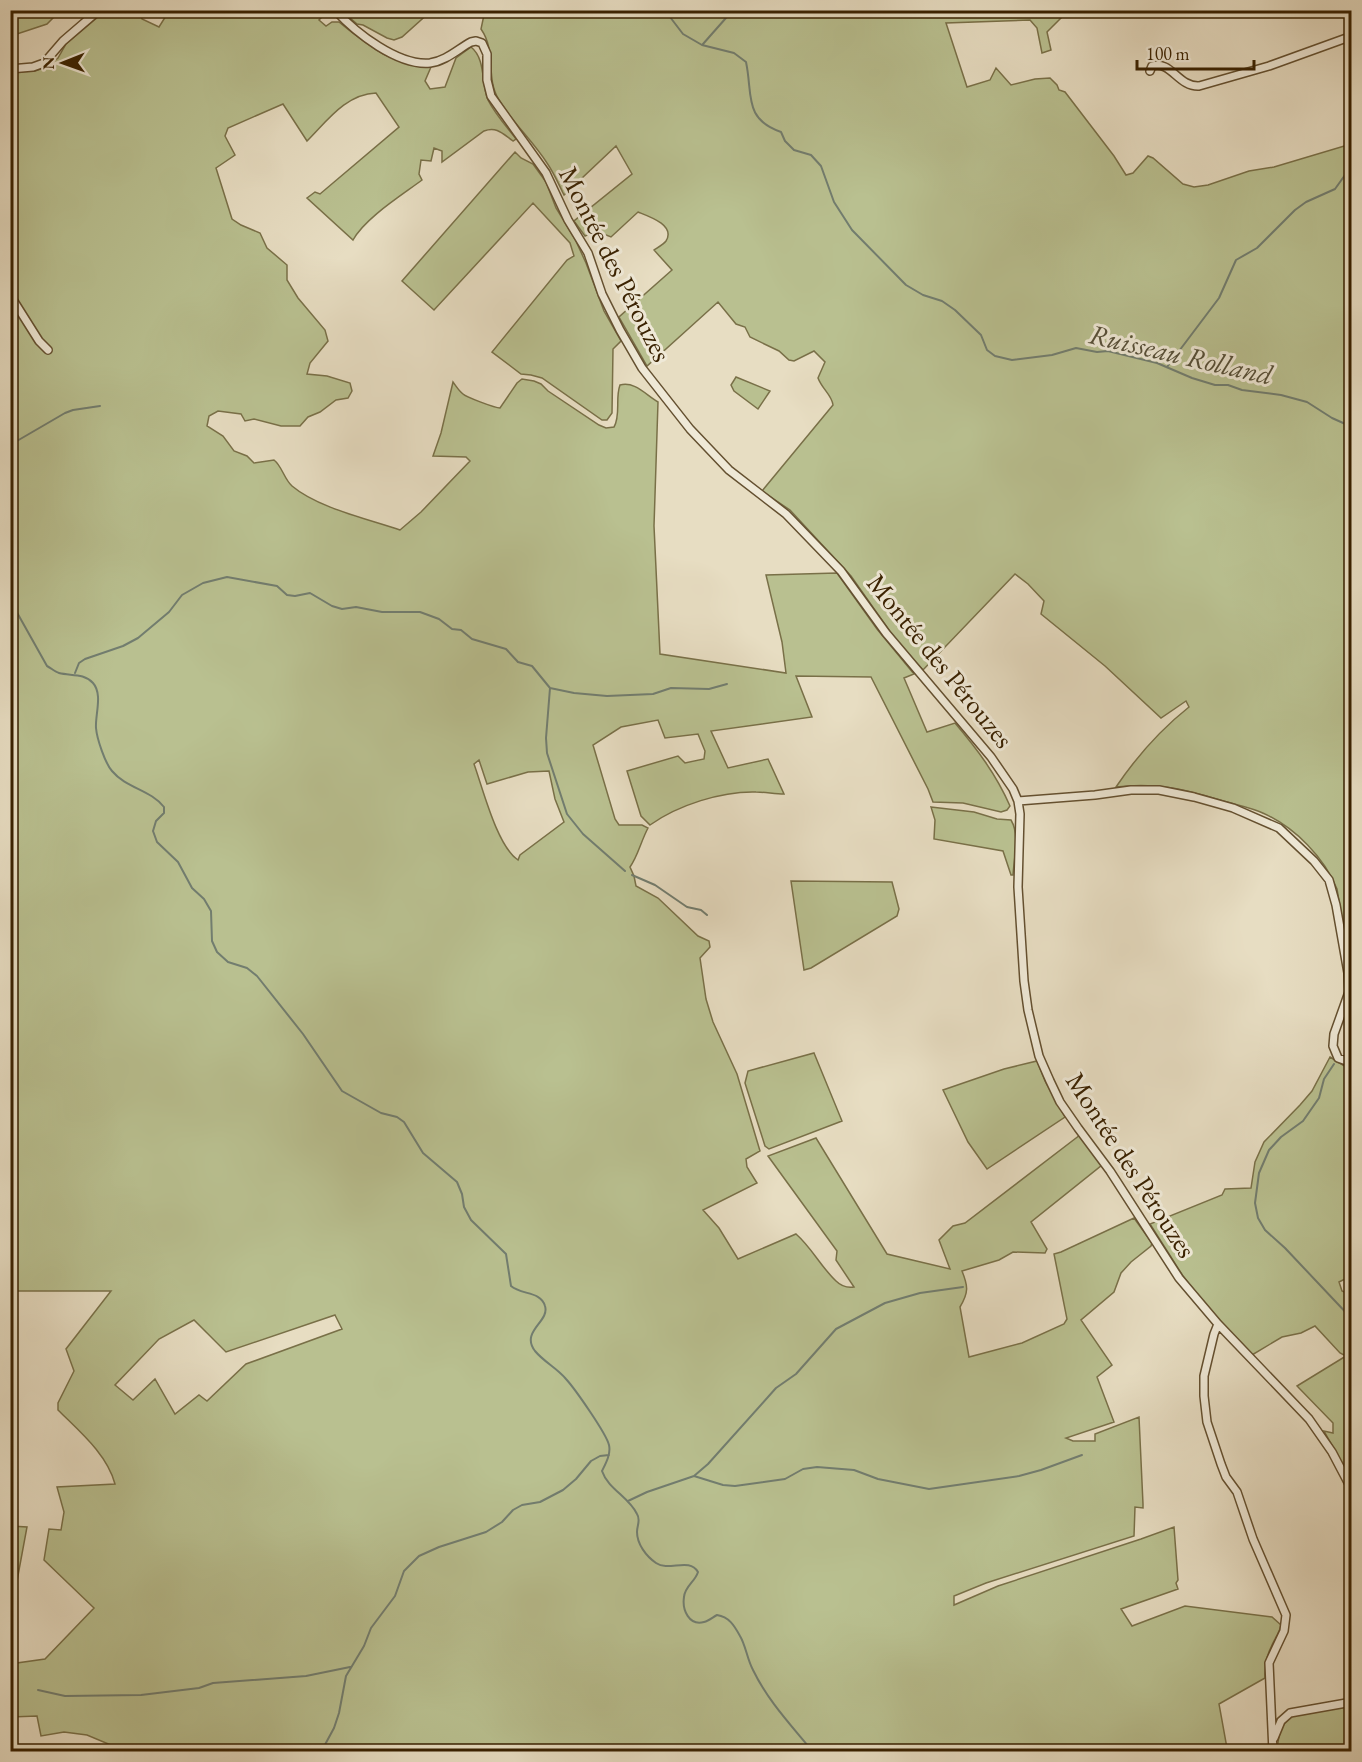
<svg xmlns="http://www.w3.org/2000/svg" width="1362" height="1762" viewBox="0 0 1362 1762" font-family="'EB Garamond',serif">
  <style>
    .green { fill: #b9c090; stroke: #797048; stroke-width: 1.5; fill-rule: evenodd }
    .lines { fill: none; stroke-linecap: round; stroke-linejoin: round }
    .stream { stroke: #727d6f; stroke-width: 2 }
    .minor-casing { stroke: #645030; stroke-width: 10 }
    .minor { stroke: #efe9d7; stroke-width: 7 }
    .labels { text-anchor: middle; stroke-width: 6; stroke-linejoin: round; paint-order: stroke }
    .street-label { font-size: 27px; fill: #392100; stroke: #efe9d7 }
    .water-label { font-size: 28px; font-style: italic; fill: #564f38; stroke: #efe9d7 }
  </style>
  <rect width="100%" height="100%" fill="#e7ddc2"/>
  <filter id="stains"><feTurbulence type="fractalNoise" baseFrequency=".00333" numOctaves="4"/><feColorMatrix values="0 0 0 0 .2 0 0 0 0 .09 0 0 0 0 .02 0 0 0 .5 -.17"/></filter>
  <radialGradient id="worn" r=".72"><stop offset=".6" stop-color="#630" stop-opacity="0"/><stop offset="1" stop-color="#630" stop-opacity=".3"/></radialGradient>
  <path class="green" d="M11 10H60V11L47 24 11 36Z
    M301 10 323 16 319 20 326 26 332 22H339C369 46 389 64 431 67L425 81 430 89 445 87 456 58 471 47C486 59 481 83 488 100 495 114 506 126 516 139L513 141C503 134 497 126 484 131L442 162V151L434 148 431 161 421 160 419 174 422 180C402 195 365 218 353 240L307 198 315 192 320 194 399 127 376 93C346 94 327 121 307 141L283 104 228 128 225 136 235 155 216 168 232 219 241 225 260 233 267 248 287 265V280L298 298 325 330 328 341 310 363 307 374 327 376 350 383 352 391 348 398 336 400 320 412 308 417 300 426H281L254 419 245 421 241 414 218 411 209 416 207 426 223 436 234 451 247 456 254 463 274 460C282 466 284 479 292 486 318 508 368 519 400 530L421 512 470 461 466 457 433 456 441 433 453 382C456 386 459 391 463 394 466 397 495 408 500 408L517 383 522 379 534 381 541 384 548 391 599 425 606 428 614 427C621 415 615 398 620 385 635 381 646 395 658 402L654 526 660 654 786 673 782 642 766 575 837 573 877 629 914 674 904 678 927 732 955 723C977 749 996 774 1010 806L1007 810 1001 812 963 803 933 802 928 789 871 677 796 676 812 717 711 731 728 768 768 759 784 794C775 794 765 792 756 792 722 791 678 805 650 825L641 816 627 771 678 756 685 763 704 759 705 751 698 734 665 738 658 720 621 727 593 745 615 819 619 825H642L648 828C641 841 638 856 630 867L634 876 636 886 658 898 698 936 709 941 710 947 700 958 706 999 713 1022 737 1074 760 1151 746 1159 747 1167 757 1183 703 1210 719 1228 738 1259 796 1234C812 1248 821 1267 836 1281 841 1286 847 1288 854 1287L836 1260 837 1251 768 1156 816 1138 887 1254 950 1269 939 1240 953 1226 965 1223 1080 1135 1102 1165 1031 1222 1047 1249 1045 1253 1013 1252 999 1260 962 1271C968 1286 969 1292 960 1307L969 1357 1022 1343 1064 1324 1067 1319 1054 1254 1061 1252 1134 1218 1152 1243 1151 1246 1131 1262 1121 1273 1114 1292 1081 1320 1112 1365 1097 1377 1114 1422 1066 1438 1073 1441H1095V1434L1139 1417 1143 1504V1508L1135 1507 1134 1536 986 1583 954 1596V1605L998 1586 1141 1539 1174 1527 1178 1580 1176 1583 1178 1589 1121 1609 1132 1626 1185 1606 1272 1617 1281 1625C1280 1631 1278 1633 1275 1639 1268 1652 1264 1663 1265 1678L1219 1704 1227 1748 1224 1752 125 1751 87 1735 64 1732 41 1736 37 1716 11 1717 10 1664 45 1659 94 1608 44 1560 49 1529 61 1530 64 1512 57 1487 115 1484C107 1454 79 1431 58 1410V1403L74 1371 66 1349 111 1291H11V72L35 71 46 67 58 58 66 44 105 11H140L142 19 159 27 169 11ZM479 760 487 784 528 772 549 771 555 799 564 822 520 855 518 860C497 846 483 789 474 764ZM335 1315 342 1329 246 1364 207 1401 199 1395 175 1414 155 1379 133 1400 115 1385 159 1339 194 1320 226 1352Z
    M485 10 1068 11 1047 32 1051 50 1042 53 1037 28 1030 20 946 23 967 87 990 80 996 68 1011 85 1035 79 1050 78 1057 85 1059 90 1065 92 1114 156 1126 175 1133 173 1148 156 1153 158 1183 184 1194 187 1208 185 1249 171 1274 167 1351 144V972L1337 889C1324 857 1295 828 1265 814 1251 807 1235 805 1220 800 1183 789 1155 782 1116 787 1137 756 1160 730 1189 707L1186 701 1161 718 1105 666 1041 614 1044 601 1028 584 1015 574 923 670 898 643 851 576 790 510 762 491 833 405C832 395 822 389 818 378L825 362 814 351 794 361 789 360 779 351 750 337 745 327 736 324 718 302 647 366 619 317 672 270 654 250C657 248 664 244 666 241 676 225 648 216 638 212L611 237 596 231 585 236 574 221 632 174 616 146 564 195C559 185 554 173 547 163 533 141 512 122 499 100 485 78 497 52 481 29Z
    M342 11H431L402 37 394 40 387 38 363 25 357 24Z
    M515 152 521 158 533 164 546 182 556 208 575 239 586 263 604 311 621 341 613 349 612 413 607 420H602L542 378 531 375 521 374 492 352 567 260 574 256 570 243 533 203 434 310 402 281Z
    M736 377 770 391 758 409 734 391 731 385Z
    M931 807 974 812 997 819 1011 820C1020 835 1014 858 1013 875H1011L1003 851 934 839 935 820Z
    M791 881 892 882 899 909 897 916 811 968 804 970Z
    M814 1053 842 1121 769 1149 765 1146 745 1083 748 1071Z
    M1330 1057 1346 1067 1351 1068V1276L1339 1282 1342 1291 1351 1295V1479L1324 1431 1333 1433V1423L1297 1386 1346 1356 1340 1353 1315 1326 1301 1333 1282 1337 1252 1355 1207 1307 1183 1276 1150 1224 1222 1195 1225 1189 1251 1188 1255 1162 1264 1142 1300 1105 1312 1091Z
    M1037 1061 1045 1081 1065 1117 987 1169 968 1142 943 1090 1004 1069Z
    M10 1526 27 1527 12 1608H10Z
    M1351 1705V1751L1277 1752C1278 1738 1280 1722 1293 1716Z"/>
  <g class="lines">
    <path class="stream" d="M668 10 670 17 683 34 702 45 734 53 746 62C753 94 743 119 781 132L785 141 794 150 811 155 821 166 834 202 852 230 906 285 923 295 942 301 955 310 981 335 987 350 995 356 1012 360 1052 355 1076 348 1097 352 1108 351 1157 363 1192 378 1215 385H1228L1242 390 1281 395 1307 402 1332 418 1352 427
      M703 44 733 10
      M1167 367 1219 298 1236 260 1257 248 1295 210 1306 202 1335 189 1345 175 1352 171
      M10 445 65 413 73 410 100 406
      M10 600 47 666C51 668 55 672 59 673 71 676 84 673 93 683 103 694 95 715 96 728 97 739 105 763 112 771 126 788 151 790 164 807V813L156 821 153 831 157 842 178 862 192 888 204 899 211 911 212 941 217 952 228 962 247 968 257 976 303 1034 342 1091 381 1113 397 1117 404 1122 423 1153 457 1182 462 1194 464 1207 471 1220 506 1254 511 1286C521 1295 541 1291 545 1306 550 1322 520 1331 535 1351 544 1362 557 1368 566 1379 575 1389 606 1433 609 1445 611 1454 606 1463 602 1471 608 1489 629 1497 637 1514 641 1520 637 1525 637 1532 637 1544 646 1556 656 1563 669 1572 689 1557 698 1572 695 1582 685 1586 684 1597 682 1610 689 1626 704 1622 709 1621 713 1617 717 1615 729 1617 734 1625 740 1636 746 1646 747 1659 753 1670 768 1701 791 1725 813 1752
      M75 673 79 663 85 659 123 646 138 638 169 612 182 595 203 583 227 577 277 586 287 595 295 596 310 593 332 606 342 609 356 607 382 612H420L439 619 452 629 461 630 472 639 506 649 518 662 532 666 550 688 574 693 607 696 653 694 671 688 709 689 727 684
      M550 688 546 738 547 753 567 814 583 834 625 871
      M632 875 655 885 687 907 701 910 707 915
      M1348 1056 1352 1053
      M1334 1064 1324 1079 1319 1098 1303 1121 1281 1137 1269 1150 1259 1173 1255 1203 1258 1218 1265 1230 1285 1248 1352 1319
      M694 1476 723 1485 735 1486 785 1479 803 1469 817 1467 854 1470 878 1479 929 1489 1019 1476 1041 1470 1082 1455
      M628 1501 647 1492 694 1476 708 1464 776 1388 796 1374 836 1329 885 1303 920 1293 963 1287
      M38 1690 65 1696 141 1695 199 1688 213 1683 306 1676 350 1667
      M321 1752 334 1728 339 1713 346 1676 364 1646 371 1628 395 1596 404 1571 419 1556 439 1547 486 1532 502 1522 513 1510 522 1505 540 1502 563 1490 576 1479 591 1461 600 1456 609 1455"/>
    <g class="minor-casing">
      <path id="minor" d="M335 10C356 33 398 66 430 63 446 61 458 49 471 42L476 41 482 43 487 54V80L491 96 546 173 568 220 588 253 602 294 620 330 642 368 690 429 729 470 786 514 841 571 886 633 991 757 1013 789 1018 801 1020 814 1018 887 1024 981 1028 1010 1039 1056 1050 1081 1060 1102 1078 1128 1110 1171 1179 1278 1218 1324 1309 1419 1332 1452 1352 1490
        M10 69 33 67 44 63 63 41 99 10
        M1150 71 1152 66C1171 60 1178 87 1199 86L1269 66 1352 36
        M10 295 39 341 48 350
        M1018 801 1095 795 1131 790H1159L1194 797 1233 808 1279 828 1314 861 1329 880 1336 905 1348 973 1349 992 1334 1034 1333 1046 1338 1058 1352 1063
        M1218 1324 1214 1334 1204 1376V1396L1207 1422 1221 1464 1226 1477 1237 1492 1253 1539 1286 1615 1284 1631 1269 1663 1273 1752
        M1274 1738 1281 1721 1290 1713 1352 1702"/>
    </g>
    <use href="#minor" class="minor"/>
  </g>
  <g class="labels">
    <g class="street-label">
      <text transform="translate(615 264) rotate(63)" y="9">Montée des Pérouzes</text>
      <text transform="translate(940 661) rotate(51)" y="9">Montée des Pérouzes</text>
      <text transform="translate(1131 1165) rotate(57)" y="9">Montée des Pérouzes</text>
    </g>
    <g class="water-label">
      <text transform="translate(1181 354) rotate(13)" y="10">Ruisseau Rolland</text>
    </g>
  </g>
  <rect width="1362" height="1762" fill="none" stroke="#e7ddc2" stroke-width="36"/>
  <rect x="12" y="12" width="1338" height="1738" fill="none" stroke="#392100" stroke-width="3"/>
  <rect x="18" y="18" width="1326" height="1726" fill="none" stroke="#392100" stroke-width="1.5"/>
  <g transform="translate(63 63) rotate(269)" stroke="#efe9d7" stroke-width="4.5" paint-order="stroke">
  <path d="M0-4.5L10 22L0 15L-10 22Z" fill="#392100"/>
  <text y="-9" font-size="16" font-weight="bold" text-anchor="middle" fill="#392100">N</text>
  </g>
  <path d="M1137 60v9h117v-9" fill="none" stroke="#392100" stroke-width="3"/>
  <text x="1146" y="60" font-size="18" fill="#392100" stroke="#efe9d7" stroke-width="4.5" paint-order="stroke">100 m</text>
  <rect width="100%" height="100%" filter="url(#stains)"/>
  <rect width="100%" height="100%" fill="url(#worn)"/>
</svg>
